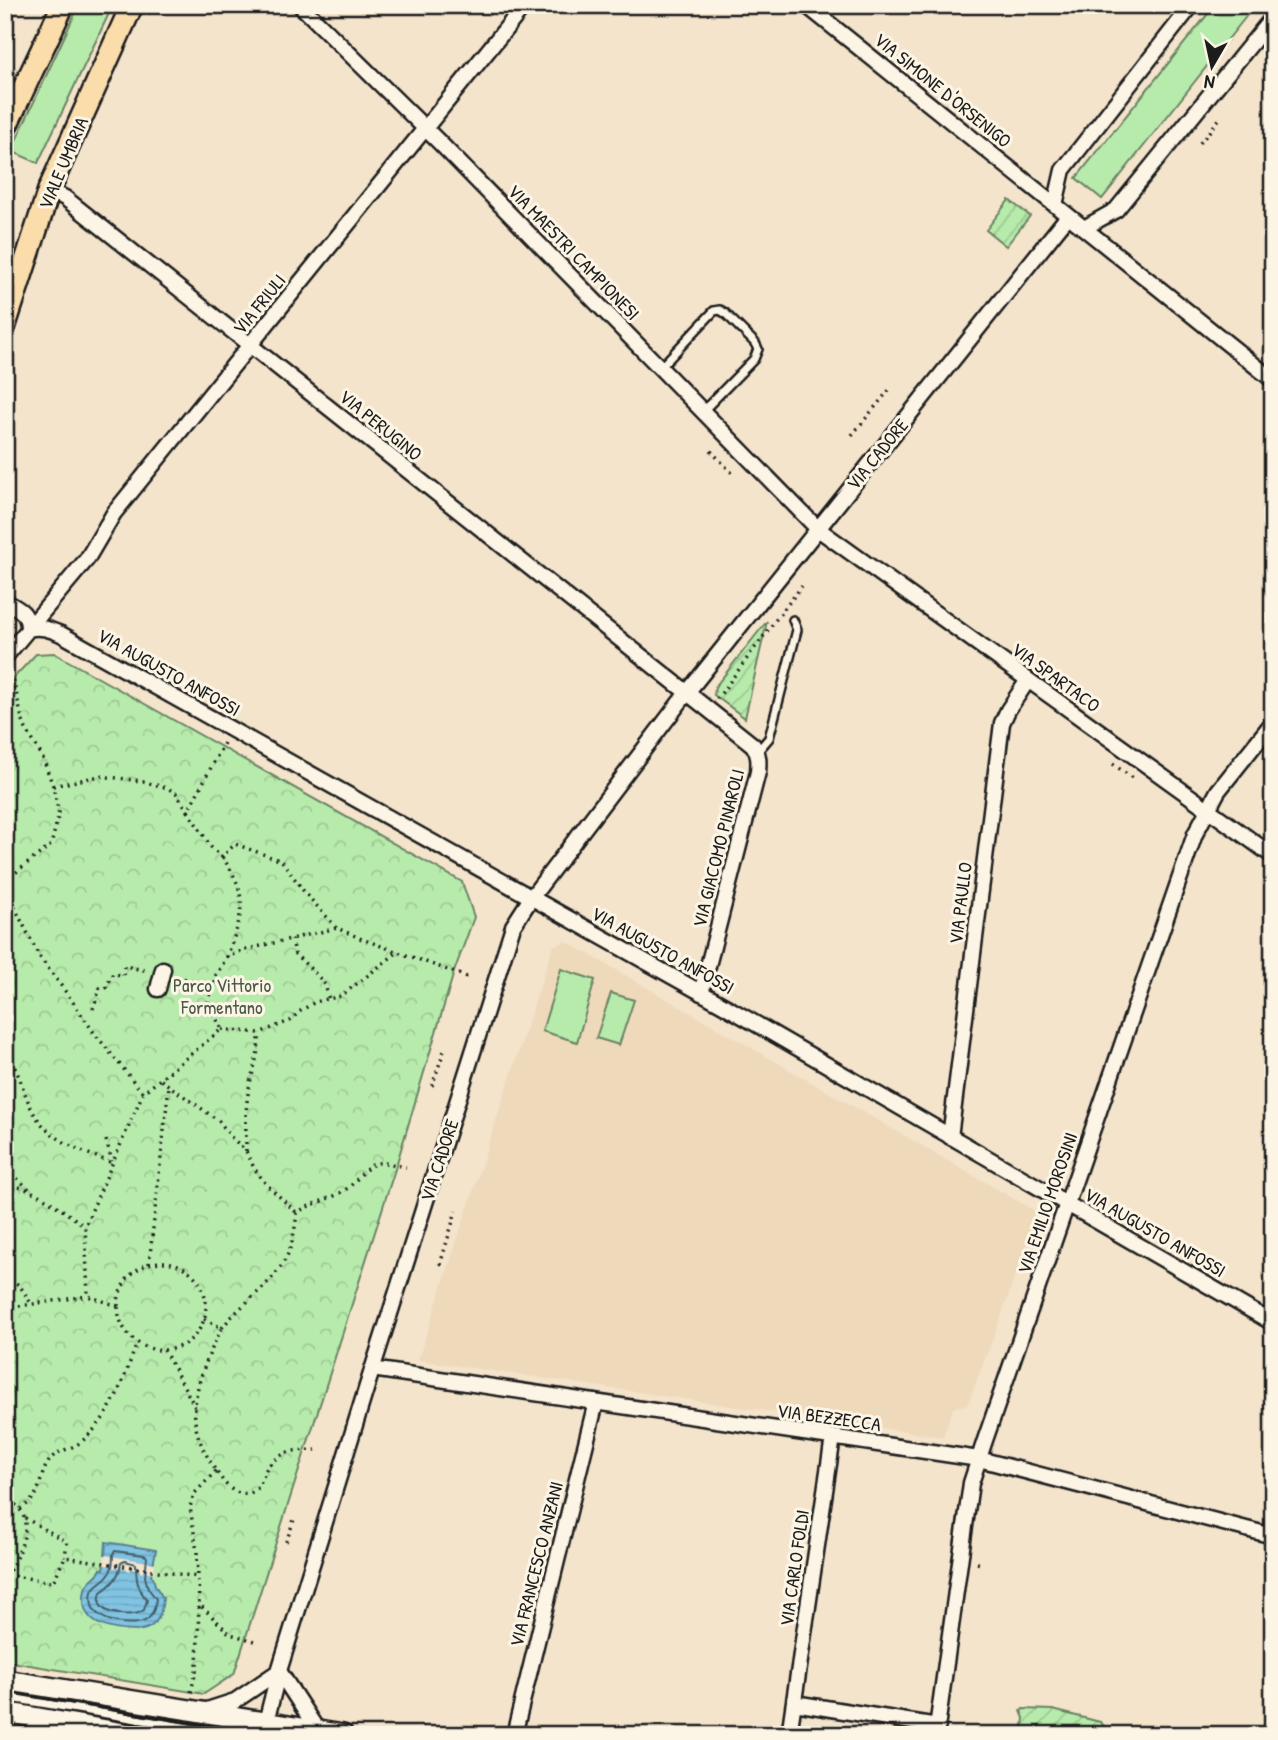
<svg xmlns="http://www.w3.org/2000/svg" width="1278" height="1740" viewBox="0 0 1278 1740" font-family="'Patrick Hand',sans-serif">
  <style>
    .built { fill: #efd9bb }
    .grass { fill: #b7ebac; stroke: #6a8464; stroke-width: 2 }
    .park { fill: url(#park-crowns); stroke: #6a8464; stroke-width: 2 }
    .garden { fill: url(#garden-furrows); stroke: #6a8464; stroke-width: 2 }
    .water { fill: url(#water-rules); stroke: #598093; stroke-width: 2 }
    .pier { fill: #f4e4cc }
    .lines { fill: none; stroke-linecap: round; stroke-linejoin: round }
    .shore { stroke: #445f6b; stroke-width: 2 }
    .lane-casing { stroke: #1c1c1c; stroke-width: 12 }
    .street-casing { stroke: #1c1c1c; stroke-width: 19 }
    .secondary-casing { stroke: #1c1c1c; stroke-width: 24 }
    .primary-casing { stroke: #1c1c1c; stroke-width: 26 }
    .path { stroke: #1c1c1c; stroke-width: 3.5; stroke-dasharray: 2 5; stroke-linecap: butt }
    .lane { stroke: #fcf5e5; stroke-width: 7 }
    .street { stroke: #fcf5e5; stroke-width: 14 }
    .secondary { stroke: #fcf5e5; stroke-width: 19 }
    .primary { stroke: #fbddab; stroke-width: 21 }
    .tram { stroke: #1c1c1c; stroke-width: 2 }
    .labels { text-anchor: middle; stroke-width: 6; stroke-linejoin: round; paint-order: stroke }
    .street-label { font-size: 19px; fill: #1c1c1c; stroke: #fcf5e5 }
    .park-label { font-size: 19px; fill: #4a5a47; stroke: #fcf5e5 }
  </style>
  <defs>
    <pattern id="park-crowns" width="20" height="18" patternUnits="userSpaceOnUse" patternTransform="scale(1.75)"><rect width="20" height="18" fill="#b7ebac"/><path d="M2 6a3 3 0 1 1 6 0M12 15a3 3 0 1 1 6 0" fill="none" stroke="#9dc993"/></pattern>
    <pattern id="garden-furrows" width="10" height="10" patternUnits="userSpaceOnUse" patternTransform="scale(1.75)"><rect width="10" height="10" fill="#b7ebac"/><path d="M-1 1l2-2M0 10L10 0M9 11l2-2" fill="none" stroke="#9dc993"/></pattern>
    <pattern id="water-rules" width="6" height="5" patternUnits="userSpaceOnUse" patternTransform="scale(1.75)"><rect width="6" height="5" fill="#81c3e2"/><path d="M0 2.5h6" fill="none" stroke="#6fa7c1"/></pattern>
  </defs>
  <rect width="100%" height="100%" fill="#f4e4cc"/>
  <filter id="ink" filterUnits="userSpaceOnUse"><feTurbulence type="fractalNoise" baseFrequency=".0143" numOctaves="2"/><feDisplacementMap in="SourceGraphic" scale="14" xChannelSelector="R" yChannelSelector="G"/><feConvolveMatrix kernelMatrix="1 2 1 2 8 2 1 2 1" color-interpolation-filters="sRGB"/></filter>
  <g filter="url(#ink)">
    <path class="built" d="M566 941 1035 1211 1026 1245 1001 1317 968 1404 953 1408 943 1437 418 1360 553 946Z"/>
    <path class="grass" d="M79 5H113L38 163 11 151Z
      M1215 5H1237L1248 14 1102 199 1076 178Z
      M561 969 595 980 577 1042 542 1031Z
      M611 993 634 1000 619 1045 596 1038Z"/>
    <path class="park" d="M54 653 462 882 474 917 454 972 396 1166 234 1674 204 1694 5 1661V687L36 654Z"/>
    <path class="garden" d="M1009 200 1030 216 1006 246 986 230Z
      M767 621 745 718 714 695 715 687Z
      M1023 1709 1053 1710 1100 1722 1105 1727V1735H1022L1024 1718 1021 1711Z"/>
    <path class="water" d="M106 1542 156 1550 151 1576 153 1577 155 1585 163 1598C162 1609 160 1621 150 1627 135 1635 98 1629 89 1616 83 1609 83 1597 85 1589 88 1579 97 1578 101 1569H104Z"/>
    <path class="pier" d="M104 1555 155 1563 154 1573 143 1571V1573L140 1572 139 1570 130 1569V1571L127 1570 126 1568 116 1567 115 1568H113V1566L103 1565Z"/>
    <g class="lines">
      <path class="shore" d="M115 1551 144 1555 147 1557 145 1577 148 1588 156 1599C155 1606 154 1613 148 1619 136 1629 95 1622 92 1605 87 1581 105 1586 111 1570 113 1565 113 1559 113 1554Z
        M125 1561 136 1564C136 1579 137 1588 147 1600L144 1610C135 1617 105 1616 100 1604 99 1601 100 1596 101 1592 112 1585 119 1577 121 1563Z"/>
      <g class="lane-casing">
        <path id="lane" d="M660 368 714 311 720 310 725 313 755 343 758 349 754 359 703 411
          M757 752 769 738 797 630 793 620
          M5 1697 233 1735"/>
      </g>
      <g class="street-casing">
        <path id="street" d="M300 5 440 143 818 529 1273 856
          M806 5 1273 380
          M49 190 65 198 753 745C759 754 759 761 758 772L701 993
          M1055 205 1063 170 1192 5
          M1084 228 1116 210 1273 17
          M5 601C19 610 28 611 28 629
          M28 629C41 626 49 629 61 634L725 1006 1273 1323
          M5 657 87 559 114 513 525 5
          M158 989 163 969
          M950 1137 1002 723 1008 710 1028 680
          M372 1369 979 1459 1273 1536
          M279 1671 318 1731
          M794 1703 938 1726
          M204 1711 235 1701 279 1671
          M266 1722 279 1671 367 1386 513 926 531 898 686 694 1068 216
          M514 1735 596 1402
          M789 1735 833 1437
          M936 1735 971 1483 984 1443 1195 834 1218 791 1273 722"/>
      </g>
      <g class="secondary-casing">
        <path id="secondary" d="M5 1680 343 1735
          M5 1712 135 1735"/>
      </g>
      <g class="primary-casing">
        <path id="primary" d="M5 128 63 5
          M5 325 49 190 132 5"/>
      </g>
      <path class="path" d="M1200 143 1220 118
        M568 248 572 244
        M852 435 890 389
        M711 451 735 476
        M717 699 780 614 802 586
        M224 743 188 811 211 847 222 857 235 844 282 861 305 893 337 928
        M1113 764 1135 780
        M53 786 100 776 142 781 167 788 176 793 188 811
        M222 857C251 896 242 915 227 957
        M5 881 51 845 59 813 53 786 42 756 26 729 22 719 13 678 11 676
        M5 888 39 956 68 995 95 1034 143 1093
        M292 939 295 954 319 977 325 985 329 1000
        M177 977 213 985
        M93 1009 100 988H106L113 973 123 976 124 966 149 971
        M222 1029 259 1033 290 1021 299 1012 315 1002 341 996 398 952
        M5 1058 12 1062C20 1076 24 1093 31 1108 47 1140 81 1151 112 1163
        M161 1080 219 1121 232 1138 246 1151 254 1168 266 1184 297 1213
        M432 1086 445 1048
        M106 1140 112 1161
        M246 1151C246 1132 245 1113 248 1094 251 1073 260 1055 259 1033
        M5 1171 18 1179 29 1189
        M5 1185C35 1186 61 1210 85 1226
        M118 1306a44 44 0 1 1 88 0a44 44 0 1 1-88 0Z
        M149 1264 169 1086
        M440 1265 456 1211
        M5 1275 20 1286 32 1305
        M5 1306 13 1307 88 1296
        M118 1306 88 1296 85 1226 143 1093 222 1029 208 1003 216 975 227 957 244 950 337 928 362 939 467 977
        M204 1319 222 1328C207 1357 188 1398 197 1432 200 1444 211 1465 219 1475 226 1486 235 1496 249 1493 261 1491 262 1476 267 1468 271 1462 278 1457 284 1454 293 1449 306 1451 316 1450
        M222 1328C241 1303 274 1284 287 1256 293 1243 295 1228 297 1213 312 1202 332 1200 348 1188 357 1181 366 1165 378 1163 387 1162 398 1166 406 1167
        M164 1350 195 1407
        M216 1471 194 1494 190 1507 197 1552 199 1604 230 1634 255 1641
        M5 1495C10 1500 17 1505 21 1511 33 1530 16 1558 7 1575
        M20 1509C45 1495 36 1478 50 1460 57 1450 73 1449 82 1441 112 1417 124 1378 137 1343
        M25 1518 67 1542 65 1557
        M286 1542 295 1517
        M977 1563 981 1564
        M7 1575 53 1582 65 1557 198 1577
        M191 1692 197 1667 199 1604"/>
      <use href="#lane" class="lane"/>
      <use href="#street" class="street"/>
      <use href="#secondary" class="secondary"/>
      <use href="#primary" class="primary"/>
      <path class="tram" d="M5 1692 257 1735"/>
    </g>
  </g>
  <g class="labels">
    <g class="street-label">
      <text transform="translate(943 90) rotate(39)" y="7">VIA SIMONE D'ORSENIGO</text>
      <text transform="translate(63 163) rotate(-67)" y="7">VIALE UMBRIA</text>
      <text transform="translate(574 252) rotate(46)" y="7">VIA MAESTRI CAMPIONESI</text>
      <text transform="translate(259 304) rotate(-51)" y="7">VIA FRIULI</text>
      <text transform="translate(381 425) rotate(39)" y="7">VIA PERUGINO</text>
      <text transform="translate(877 454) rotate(-51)" y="7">VIA CADORE</text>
      <text transform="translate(169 672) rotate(29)" y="7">VIA AUGUSTO ANFOSSI</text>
      <text transform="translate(1056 677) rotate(36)" y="7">VIA SPARTACO</text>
      <text transform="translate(718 848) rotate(-76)" y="7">VIA GIACOMO PINAROLI</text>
      <text transform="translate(960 903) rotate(-83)" y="7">VIA PAULLO</text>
      <text transform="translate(663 950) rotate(29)" y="7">VIA AUGUSTO ANFOSSI</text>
      <text transform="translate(439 1160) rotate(-72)" y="7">VIA CADORE</text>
      <text transform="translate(1047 1203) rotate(-71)" y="7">VIA EMILIO MOROSINI</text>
      <text transform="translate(1155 1232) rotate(30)" y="7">VIA AUGUSTO ANFOSSI</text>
      <text transform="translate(829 1417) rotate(8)" y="7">VIA BEZZECCA</text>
      <text transform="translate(536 1564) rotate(-76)" y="7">VIA FRANCESCO ANZANI</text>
      <text transform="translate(794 1568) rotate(-82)" y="7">VIA CARLO FOLDI</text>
    </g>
    <g class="park-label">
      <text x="222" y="992">Parco Vittorio<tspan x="222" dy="22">Formentano</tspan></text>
    </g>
  </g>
  <rect width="1278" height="1740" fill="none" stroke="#fcf5e5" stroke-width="28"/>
  <rect x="14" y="14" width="1250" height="1712" fill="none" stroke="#1c1c1c" stroke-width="2.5" filter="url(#ink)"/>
  <g transform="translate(1212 66) rotate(189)" stroke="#fcf5e5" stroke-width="5" paint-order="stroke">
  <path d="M0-5L12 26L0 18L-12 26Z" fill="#1c1c1c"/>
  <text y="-10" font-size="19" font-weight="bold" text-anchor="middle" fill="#1c1c1c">N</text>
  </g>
</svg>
